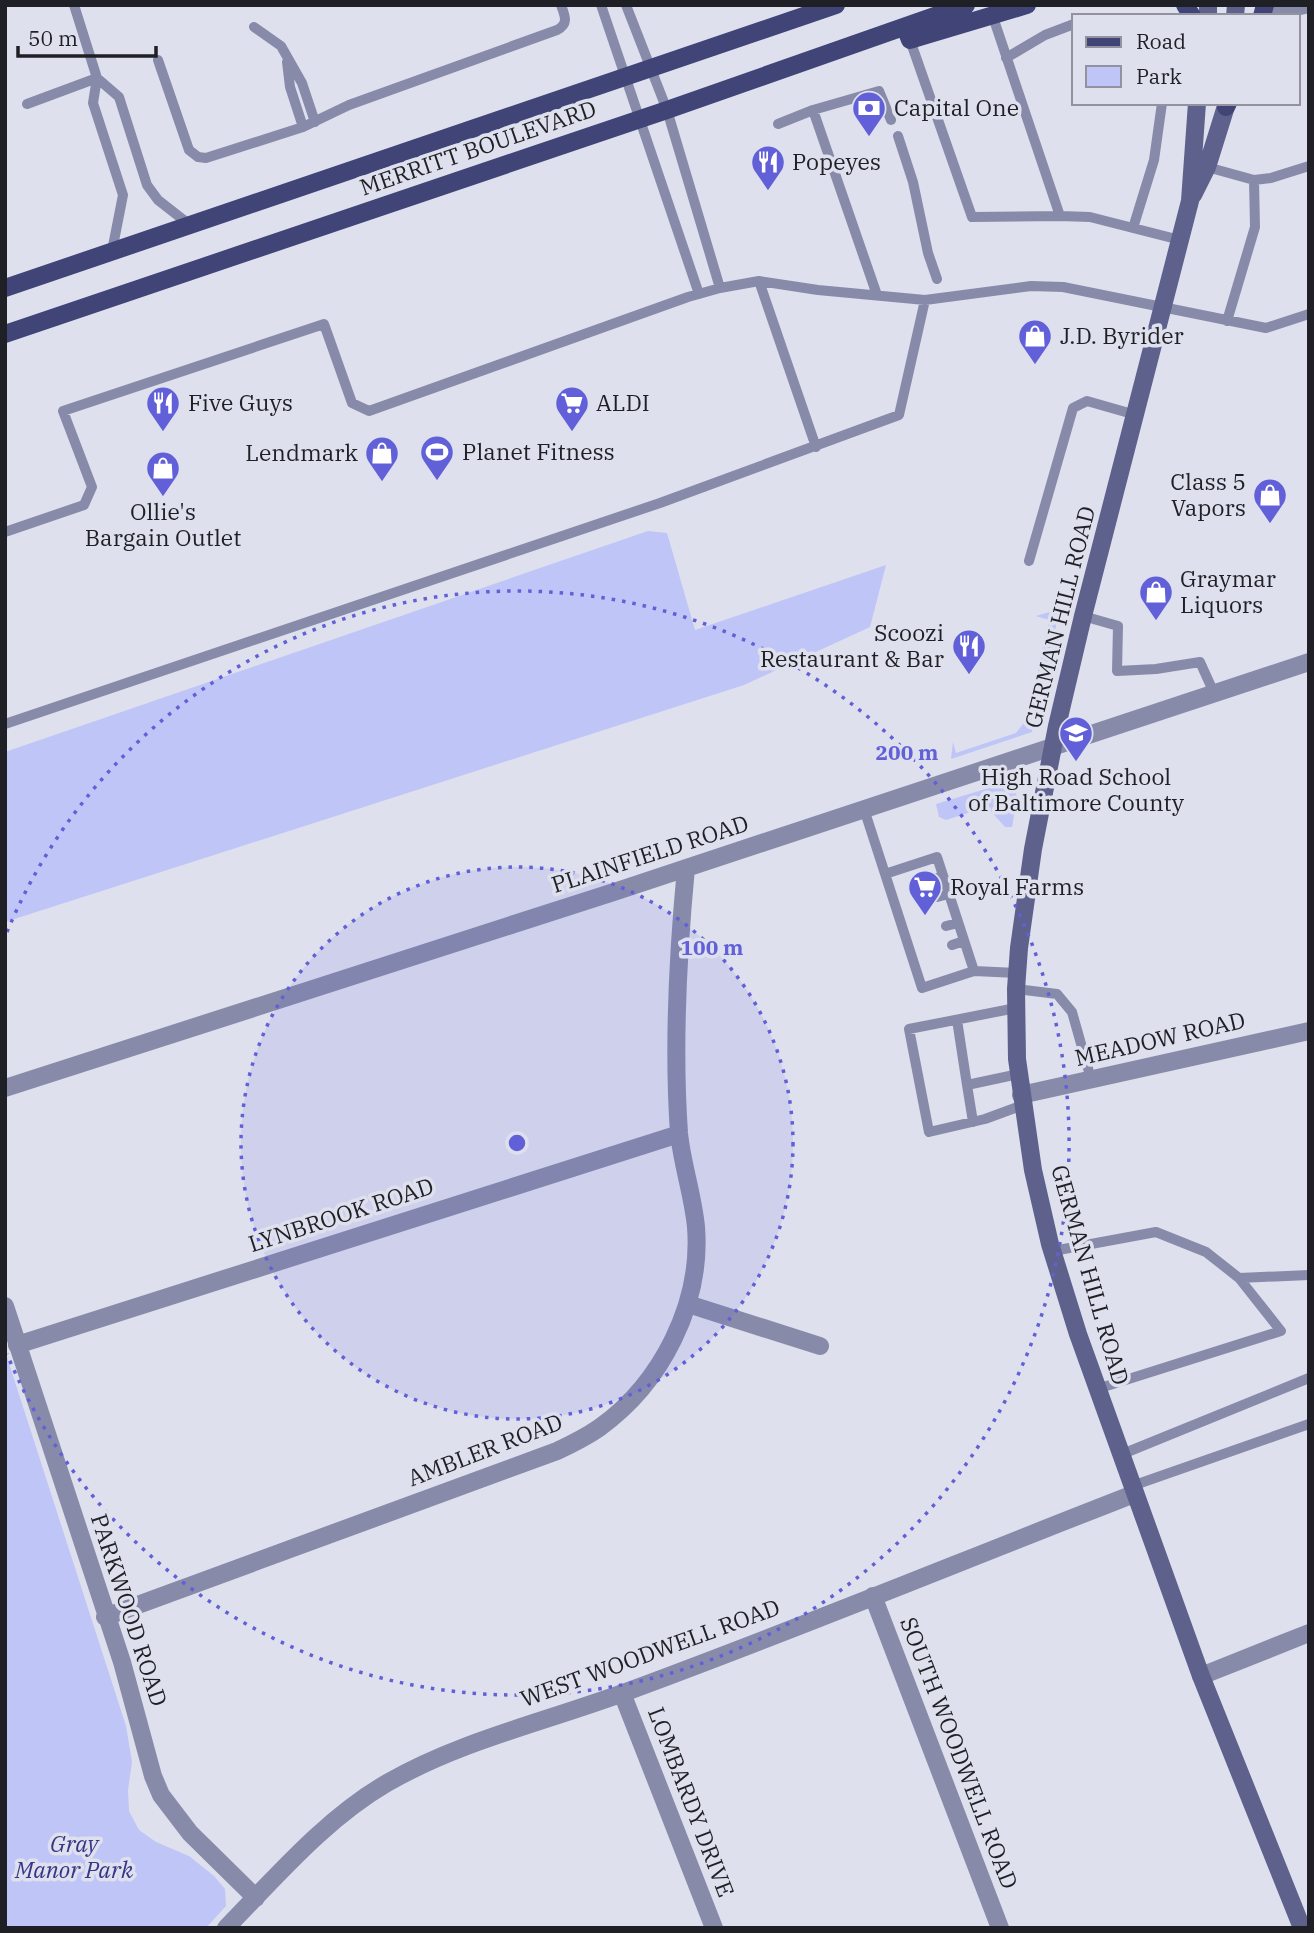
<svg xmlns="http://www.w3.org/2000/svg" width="1314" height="1933" viewBox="0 0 1314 1933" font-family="'IBM Plex Serif',serif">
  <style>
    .green { fill: #bfc5f6 }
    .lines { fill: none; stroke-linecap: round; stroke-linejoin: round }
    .lane { stroke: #878ba9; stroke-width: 10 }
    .street { stroke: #878ba9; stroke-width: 18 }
    .secondary { stroke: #5d618c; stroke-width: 18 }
    .primary { stroke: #404477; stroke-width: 18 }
    .ring { fill: none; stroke: #6160d8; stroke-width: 3.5; stroke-dasharray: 3.5 7 }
    .labels { text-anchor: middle; stroke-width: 7; stroke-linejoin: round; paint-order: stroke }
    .poi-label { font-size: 23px; fill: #1f2025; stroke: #dee0ee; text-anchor: start }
    .street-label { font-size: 23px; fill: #1f2025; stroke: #dee0ee }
    .park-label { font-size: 23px; font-style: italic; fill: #373585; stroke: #dee0ee }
    .centre { fill: #6160d8; stroke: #dee0ee; stroke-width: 3.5 }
    .ring-label { font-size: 21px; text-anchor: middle; font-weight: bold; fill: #6160d8; stroke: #dee0ee; stroke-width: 7; stroke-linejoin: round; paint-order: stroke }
  </style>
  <rect width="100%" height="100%" fill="#dee0ee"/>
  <path class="green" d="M648 531 667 533 695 630 886 565 870 627 744 685 5 922V752Z
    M1060 609 1032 732 951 759 953 742 956 753 1016 733 1028 718 1049 620 1036 616Z
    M1002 784 1015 788 1017 798 1012 827H1005L987 807 946 820 939 817 936 804Z
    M5 1351 126 1726 132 1762 128 1790 129 1811 139 1830 156 1842 189 1856 214 1876 225 1889 226 1906 206 1928H5Z"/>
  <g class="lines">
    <path class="lane" d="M74 5 97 78 93 103 123 195 112 251
      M601 5 699 294
      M626 5 667 110 720 288
      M1264 8 1291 12 1309 8
      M993 17 1060 216 1090 217 1180 240
      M254 27 281 46 302 83 315 122
      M910 40 972 217 1060 216
      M1006 58 1045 35 1074 24
      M158 60 189 150 198 157 206 158 303 127 349 105 557 30C569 24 565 16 561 5
      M287 62 290 87 303 127
      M97 78 119 97 147 185 158 200 190 225
      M27 104 97 78
      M813 110 877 295
      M778 124 813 110 879 91 891 120
      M898 136 913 182 928 253 937 279
      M1207 167 1254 180 1271 178 1309 166
      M1133 228 1154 160 1162 103
      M759 281 816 447
      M1227 321 1255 227 1254 180
      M5 532 84 505 92 487 63 411 324 324 352 403 369 411 688 297 720 288 759 281 818 290 925 300 1031 286 1063 287 1266 328 1309 314
      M1029 561 1073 408 1087 401 1136 415
      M1083 616 1118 626 1117 671 1156 669 1200 662 1214 693
      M5 724 660 503 899 415 925 300
      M864 809 922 988 974 971
      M885 874 937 857 974 971 1017 973
      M931 880 943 876
      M937 897 949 894
      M946 926 958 923
      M952 945 964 941
      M1016 989 1057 994 1072 1012 1091 1079
      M1016 1008 909 1029 929 1132 985 1119 1023 1105
      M957 1020 967 1085
      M973 1122 967 1085 1019 1074
      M1053 1251 1156 1232 1206 1252 1239 1278
      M1097 1389 1281 1331 1239 1278 1309 1275
      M1120 1455 1309 1378
      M1132 1486 1309 1424"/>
    <path class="street" d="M5 1088 620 890 1309 662
      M1021 1095 1309 1031
      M688 1304 820 1346
      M5 1306 122 1662 153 1776 161 1795 190 1833 256 1898
      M17 1345 679 1134
      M873 1596 1000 1928
      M105 1617 557 1451C572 1444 586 1437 599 1428 662 1383 702 1303 696 1227 693 1195 682 1164 679 1133 673 1048 678 952 686 868
      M1201 1676 1309 1633
      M622 1693 714 1928
      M226 1928C276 1877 325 1819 387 1783 460 1741 544 1722 623 1693 795 1630 964 1560 1134 1494"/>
    <path class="secondary" d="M1208 16V5
      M1235 16 1236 5
      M1197 103 1190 201 1083 616 1057 726 1033 849 1019 948 1016 989 1017 1059 1033 1170 1050 1244 1078 1334 1201 1676 1302 1928
      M1193 195 1207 167 1227 103"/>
    <path class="primary" d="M1185 5 1192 16
      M1262 16 1265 5
      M905 27 910 40 1027 5
      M1226 107 1228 103
      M5 288 836 5
      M5 334 667 110 966 5"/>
  </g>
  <circle cx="517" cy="1143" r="276" fill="#6160d8" fill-opacity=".12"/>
  <g class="ring">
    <circle cx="517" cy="1143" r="276"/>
    <path d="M7 932A552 552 0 1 1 7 1354"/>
  </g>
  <defs>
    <g id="bank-pin" transform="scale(1.75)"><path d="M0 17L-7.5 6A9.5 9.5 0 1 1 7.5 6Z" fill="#6160d8" stroke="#dee0ee"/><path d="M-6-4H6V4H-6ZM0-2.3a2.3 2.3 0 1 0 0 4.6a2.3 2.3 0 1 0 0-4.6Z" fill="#fff"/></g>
    <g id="restaurant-pin" transform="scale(1.75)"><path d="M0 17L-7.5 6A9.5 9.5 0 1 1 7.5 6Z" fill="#6160d8" stroke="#dee0ee"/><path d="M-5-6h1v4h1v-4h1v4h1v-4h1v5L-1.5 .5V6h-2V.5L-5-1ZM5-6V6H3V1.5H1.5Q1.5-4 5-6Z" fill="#fff"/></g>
    <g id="shop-pin" transform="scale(1.75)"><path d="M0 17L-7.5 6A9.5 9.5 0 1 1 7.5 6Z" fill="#6160d8" stroke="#dee0ee"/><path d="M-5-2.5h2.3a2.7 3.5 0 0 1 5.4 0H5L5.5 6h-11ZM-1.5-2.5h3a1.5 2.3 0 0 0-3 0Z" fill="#fff"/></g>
    <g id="supermarket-pin" transform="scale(1.75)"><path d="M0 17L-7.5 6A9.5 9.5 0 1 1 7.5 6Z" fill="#6160d8" stroke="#dee0ee"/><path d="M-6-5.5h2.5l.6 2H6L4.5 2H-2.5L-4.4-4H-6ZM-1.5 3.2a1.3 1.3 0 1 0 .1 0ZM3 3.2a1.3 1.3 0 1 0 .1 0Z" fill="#fff"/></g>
    <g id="stadium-pin" transform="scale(1.75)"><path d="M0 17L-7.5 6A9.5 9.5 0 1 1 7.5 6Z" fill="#6160d8" stroke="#dee0ee"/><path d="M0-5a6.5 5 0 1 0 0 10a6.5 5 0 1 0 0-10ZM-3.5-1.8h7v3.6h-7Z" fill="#fff"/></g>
    <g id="school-pin" transform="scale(1.75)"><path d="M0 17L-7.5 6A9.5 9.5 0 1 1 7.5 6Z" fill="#6160d8" stroke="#dee0ee"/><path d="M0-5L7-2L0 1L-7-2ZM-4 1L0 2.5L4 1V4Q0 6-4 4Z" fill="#fff"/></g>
  </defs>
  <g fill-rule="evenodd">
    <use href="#bank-pin" x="869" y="108"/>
    <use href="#restaurant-pin" x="768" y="162"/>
    <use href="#shop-pin" x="1035" y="336"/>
    <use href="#restaurant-pin" x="163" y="403"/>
    <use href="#supermarket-pin" x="572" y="403"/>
    <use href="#stadium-pin" x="437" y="452"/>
    <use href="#shop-pin" x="382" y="453"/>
    <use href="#shop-pin" x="163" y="468"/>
    <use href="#shop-pin" x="1270" y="495"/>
    <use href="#shop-pin" x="1156" y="592"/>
    <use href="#restaurant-pin" x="969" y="646"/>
    <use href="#school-pin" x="1076" y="733"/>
    <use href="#supermarket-pin" x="925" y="887"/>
  </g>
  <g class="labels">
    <g class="poi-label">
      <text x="894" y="116">Capital One</text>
      <text x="792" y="170">Popeyes</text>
      <text x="1060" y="344">J.D. Byrider</text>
      <text x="188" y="411">Five Guys</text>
      <text x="596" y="411">ALDI</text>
      <text x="462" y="460">Planet Fitness</text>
      <text x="358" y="461" text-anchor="end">Lendmark</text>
      <text x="1246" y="490" text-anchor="end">Class 5<tspan x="1246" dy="26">Vapors</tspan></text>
      <text x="163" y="520" text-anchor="middle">Ollie's<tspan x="163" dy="26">Bargain Outlet</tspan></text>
      <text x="1180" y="587">Graymar<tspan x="1180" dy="26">Liquors</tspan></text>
      <text x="944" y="641" text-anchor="end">Scoozi<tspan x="944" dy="26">Restaurant &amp; Bar</tspan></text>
      <text x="1076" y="785" text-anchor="middle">High Road School<tspan x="1076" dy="26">of Baltimore County</tspan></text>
      <text x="950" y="895">Royal Farms</text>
    </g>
    <g class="street-label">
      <text transform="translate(478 148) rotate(-19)" y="8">MERRITT BOULEVARD</text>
      <text transform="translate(1060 617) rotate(-76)" y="8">GERMAN HILL ROAD</text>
      <text transform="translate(650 854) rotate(-18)" y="8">PLAINFIELD ROAD</text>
      <text transform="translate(1160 1039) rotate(-13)" y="8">MEADOW ROAD</text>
      <text transform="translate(341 1215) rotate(-18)" y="8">LYNBROOK ROAD</text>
      <text transform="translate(1090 1275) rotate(74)" y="8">GERMAN HILL ROAD</text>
      <text transform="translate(485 1450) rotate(-21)" y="8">AMBLER ROAD</text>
      <text transform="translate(129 1610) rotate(72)" y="8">PARKWOOD ROAD</text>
      <text transform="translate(650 1653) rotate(-20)" y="8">WEST WOODWELL ROAD</text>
      <text transform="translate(959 1753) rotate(69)" y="8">SOUTH WOODWELL ROAD</text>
      <text transform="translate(691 1802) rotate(69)" y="8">LOMBARDY DRIVE</text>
    </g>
    <g class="park-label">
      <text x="74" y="1852">Gray<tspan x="74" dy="26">Manor Park</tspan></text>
    </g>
  </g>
  <circle cx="517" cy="1143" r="10" class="centre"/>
  <g class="ring-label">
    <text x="907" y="760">200 m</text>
    <text x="712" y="955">100 m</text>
  </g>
  <rect width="1314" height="1933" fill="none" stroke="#1f2025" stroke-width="14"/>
  <rect x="1072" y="14" width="228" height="91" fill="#dee0ee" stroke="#92939e" stroke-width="2"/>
  <rect x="1086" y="37" width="35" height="10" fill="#404477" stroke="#92939e" stroke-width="2"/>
  <text x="1136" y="49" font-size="21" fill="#1f2025">Road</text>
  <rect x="1086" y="66" width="35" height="21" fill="#bfc5f6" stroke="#92939e" stroke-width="2"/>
  <text x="1136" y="84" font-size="21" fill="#1f2025">Park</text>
  <path d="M18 46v10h138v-10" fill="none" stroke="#1f2025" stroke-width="3.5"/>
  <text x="28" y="46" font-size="21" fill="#1f2025" stroke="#dee0ee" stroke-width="5" paint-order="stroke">50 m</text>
</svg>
